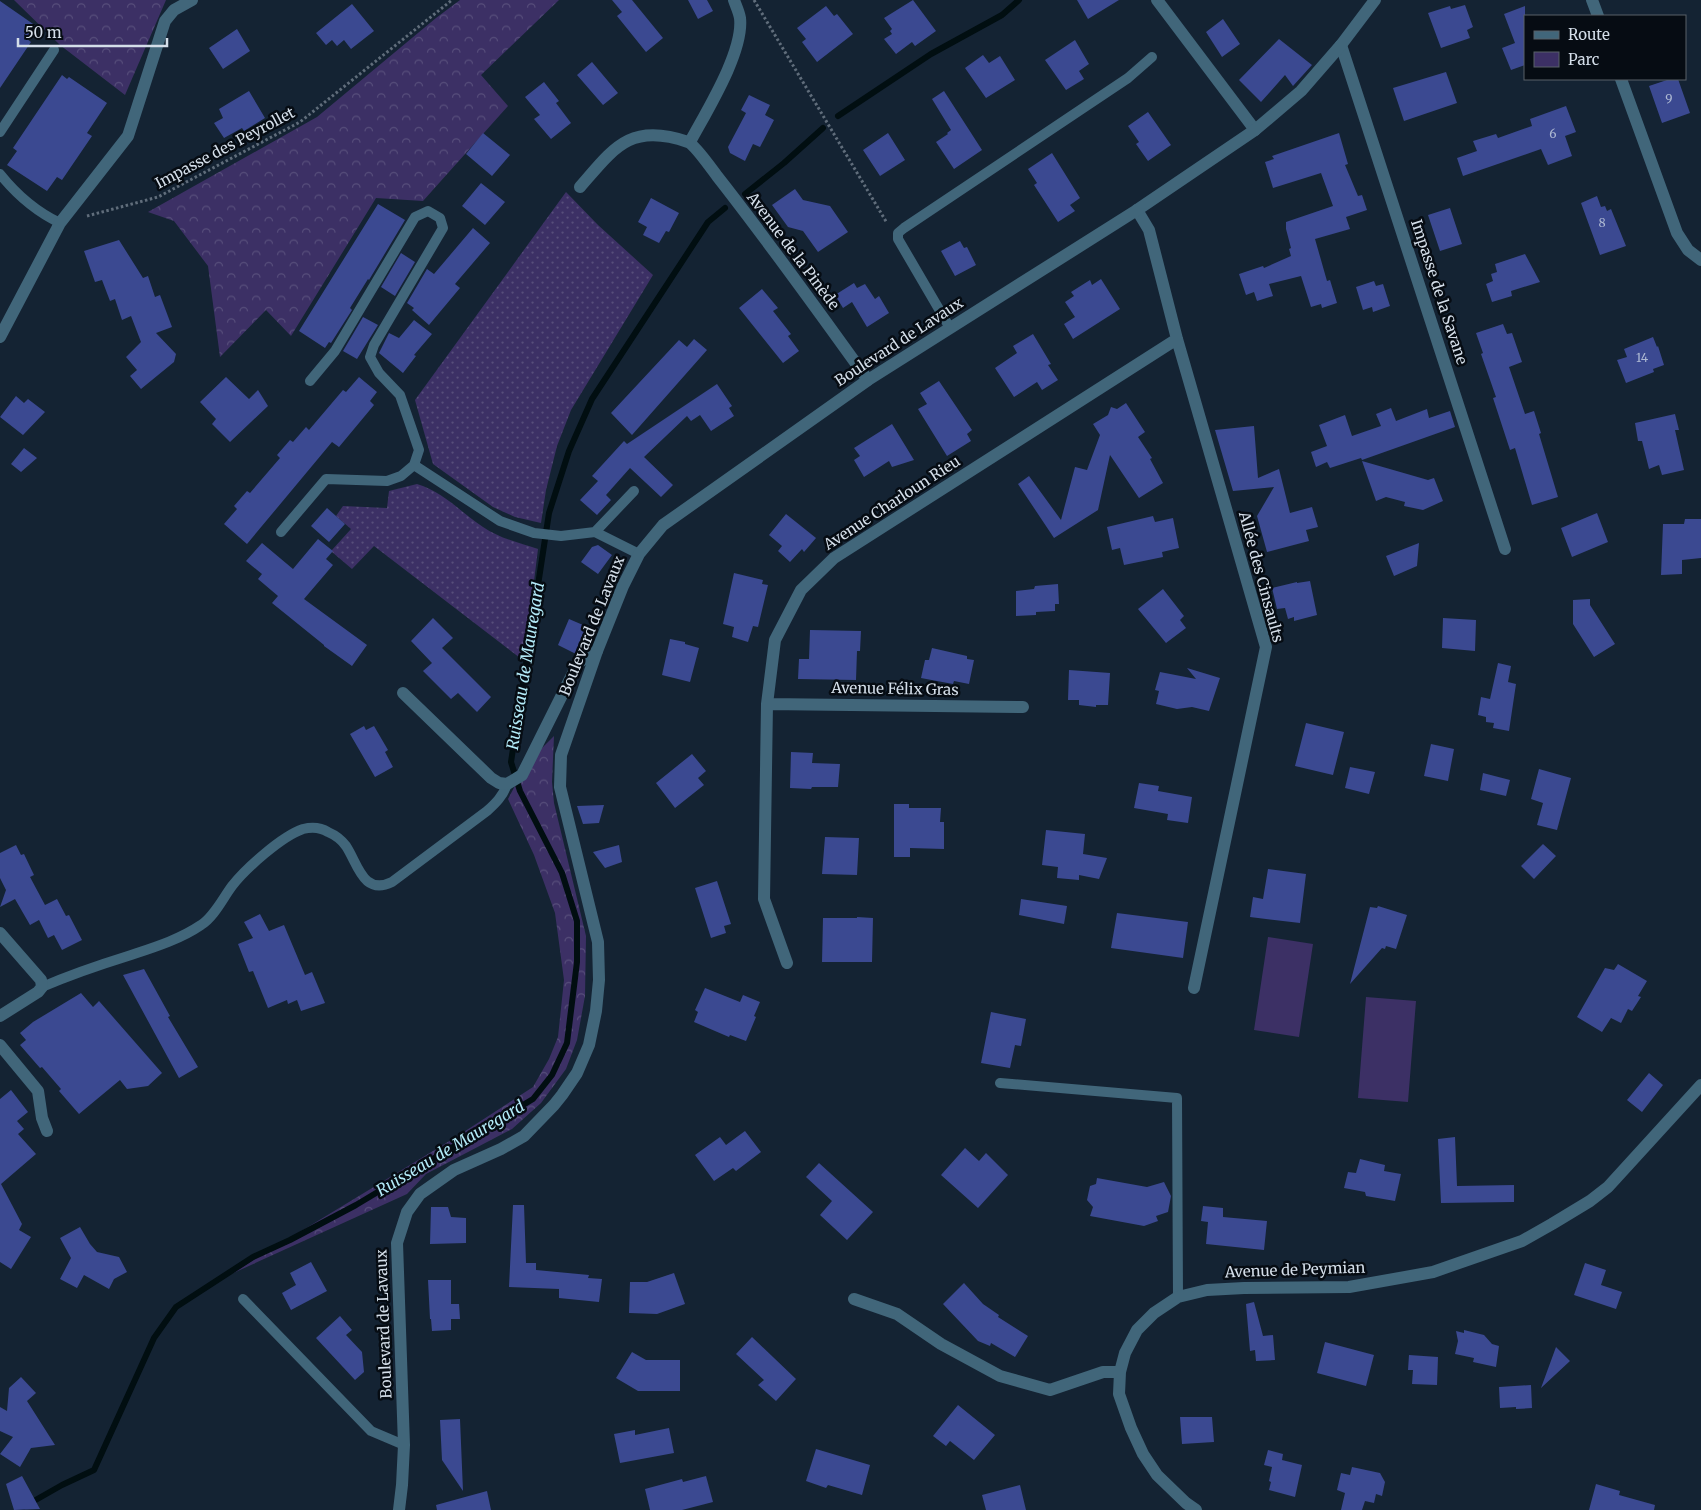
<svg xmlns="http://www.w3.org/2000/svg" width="1701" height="1510" viewBox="0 0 1701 1510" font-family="Merriweather,serif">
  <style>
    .grass { fill: url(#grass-dots) }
    .forest { fill: url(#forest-crowns) }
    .park { fill: #3c3065 }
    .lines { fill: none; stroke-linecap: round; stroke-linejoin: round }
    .stream { stroke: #010e11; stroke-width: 6 }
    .building { fill: #3b4991 }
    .path { stroke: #606d7b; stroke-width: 3; stroke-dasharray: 2.5 2.5; stroke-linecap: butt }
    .service { stroke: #41667a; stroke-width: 10 }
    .minor { stroke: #41667a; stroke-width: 12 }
    .tertiary { stroke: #41667a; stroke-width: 12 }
    .labels { text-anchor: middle; stroke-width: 5; stroke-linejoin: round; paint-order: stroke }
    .number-label { font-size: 12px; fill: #aeb9d3 }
    .street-label { font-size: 15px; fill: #d4dee9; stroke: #060c13 }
    .water-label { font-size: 16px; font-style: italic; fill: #b3ebf8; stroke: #060c13 }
  </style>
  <defs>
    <pattern id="grass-dots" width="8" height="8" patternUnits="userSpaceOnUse" patternTransform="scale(1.25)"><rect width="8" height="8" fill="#3c3065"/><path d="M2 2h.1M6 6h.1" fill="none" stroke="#574e7b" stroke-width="1.8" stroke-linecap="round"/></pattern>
    <pattern id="forest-crowns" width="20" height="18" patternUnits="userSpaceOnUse" patternTransform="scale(1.25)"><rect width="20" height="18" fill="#3c3065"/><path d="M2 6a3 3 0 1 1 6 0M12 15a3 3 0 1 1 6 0" fill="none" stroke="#574e7b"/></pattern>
  </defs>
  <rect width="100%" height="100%" fill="#142333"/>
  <path class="grass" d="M566 192 598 225 653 275 571 410 557 446 546 490 541 523 515 517 493 507 433 464 415 400Z
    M417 484C445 493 459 511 483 527 499 538 519 543 538 549L524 661 374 546 352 569 332 552V550L351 529 336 516 343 506 387 508 389 491Z"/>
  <path class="forest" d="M14 0H166L125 95 60 45Z
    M460 0H559L481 75 508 106 423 201 376 198 291 336 266 310 220 357 208 266 174 221 148 212 317 117 436 18Z
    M554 736 552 782 554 803 586 936 585 996 577 1040 566 1069 541 1103 512 1129 426 1174 407 1194 229 1275 456 1137 533 1087 549 1059 558 1037 564 980 555 913 534 855 508 799 527 763Z"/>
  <path class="park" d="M1268 937 1313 944 1299 1037 1254 1030Z
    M1366 997 1416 1001 1408 1102 1358 1098Z"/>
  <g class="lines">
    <path class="stream" d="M838 116 931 54 1002 15 1019 0
      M745 194 784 163 823 128
      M18 1510 62 1485 94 1470 154 1338 176 1307 253 1257 290 1240 356 1205 533 1099 552 1075 567 1043 577 962V921L562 873 520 791 511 762 549 513 569 451 592 399 708 222 725 208"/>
  </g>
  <path class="building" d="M612 0H632L663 38 646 52 617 16 622 12Z
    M688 0H707L713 11 698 19Z
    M913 0 936 31 915 46 912 42 896 54 884 39 892 34 890 31 892 29 884 18Z
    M1077 0H1119L1088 19Z
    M0 1 36 26 27 39 31 42 0 88Z
    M352 4 374 31 351 49 344 40 337 46 332 40 326 45 316 33Z
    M1465 5 1473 27 1467 30 1470 38 1441 48 1428 13 1450 6 1451 9Z
    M826 6 834 16 837 14 853 34 817 62 802 42 806 39 797 28Z
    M1525 6V65L1511 70 1502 48 1515 43 1504 14Z
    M1223 19 1240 44 1222 57 1206 32Z
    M237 29 250 51 223 69 209 48Z
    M1279 39 1312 65 1293 86 1285 75 1261 102 1239 80Z
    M1075 40 1089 64 1079 71 1084 79 1066 90 1045 60Z
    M983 55 989 63 1000 56 1015 80 986 98 965 68Z
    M592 62 618 93 603 105 577 75Z
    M1446 72 1457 103 1404 121 1393 88Z
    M62 75 67 79 69 77 107 103 87 133 92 136 62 180 57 177 47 191 7 165 17 151 13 148Z
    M1670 79H1678L1690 113 1662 123 1649 86Z
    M544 82 559 101 556 103 571 123 551 139 534 119 540 115 525 97Z
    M249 91 265 118 244 131 242 128 224 138 214 123 223 118 219 109Z
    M944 91 982 150 954 169 936 142 948 134 947 133 951 130 932 99Z
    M749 95 770 105 765 115 774 120 760 147 753 144 745 161 730 153 728 147 746 113 741 110Z
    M1566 106 1576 132 1565 136 1572 156 1548 165 1541 149 1463 176 1457 158 1477 151 1473 141 1496 134 1498 138 1532 126 1530 119Z
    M1148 112 1171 145 1148 161 1136 144 1139 142 1128 126Z
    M483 133 510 155 492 176 466 154Z
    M888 133 905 160 880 176 863 150Z
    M1339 133 1348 164 1345 165 1358 196 1362 195 1367 210 1346 217 1350 229 1315 239 1327 281 1330 280 1337 303 1322 308 1321 304 1311 307 1301 276 1269 284 1273 296 1257 301 1254 292 1246 295 1239 274 1263 266 1264 268 1291 256 1289 249 1291 248 1286 229V222L1333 206 1321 173 1273 188 1265 162 1274 159 1272 156Z
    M1052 153 1080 198 1070 205 1075 211 1058 222 1034 185 1037 183 1028 169Z
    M481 183 505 202 485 225 462 206Z
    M795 189 803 200 830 206 848 232 818 252 803 231 788 227 772 205Z
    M1597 196 1601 207 1605 206 1607 211 1611 209 1626 246 1600 255 1581 203Z
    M651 198 679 213 669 232 666 231 659 243 643 235 647 227 638 222Z
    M378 204 405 220 369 280 368 279 350 308 352 310 331 343 329 342 325 348 299 331Z
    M1450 208 1462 244 1440 251 1428 215Z
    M473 228 490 243 455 284 460 288 429 325 412 310 414 308 407 303 427 269 434 274Z
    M119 240 143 278 148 276 155 297 160 295 172 327 156 333 176 354 174 362 141 389 130 376 137 370 126 357 141 342 131 316 122 320 115 299 110 301 102 280 95 282 84 251Z
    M960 241 964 248 967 247 976 265 955 276 941 251Z
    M401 253 415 262 395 296 381 287Z
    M1525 254 1540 282 1511 291 1512 296 1492 302 1486 284 1493 281 1491 274 1497 272 1495 264Z
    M1101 279 1120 309 1073 339 1064 324 1075 317 1065 302 1074 296 1071 292 1090 280 1092 285Z
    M1374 281 1376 286 1383 284 1390 306 1373 312 1372 307 1363 310 1356 287Z
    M854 283 857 288 865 284 875 299 879 296 889 313 867 327 852 302 843 308 835 295Z
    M762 289 778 308 773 311 791 334 788 336 799 351 783 363 739 308Z
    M363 317 378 325 357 359 343 351Z
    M414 320 432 334 414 355 416 356 403 373 379 353 389 333 399 338Z
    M1503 324 1507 334 1512 333 1522 362 1509 367 1525 414 1534 411 1541 433 1539 434 1558 497 1532 505 1515 448 1510 450 1493 398 1496 397 1481 354 1483 353 1476 333Z
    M1033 334 1051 364 1048 365 1058 380 1042 390 1037 382 1014 397 995 368 1017 353 1013 346Z
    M1653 337 1657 347 1658 346 1664 365 1653 369 1654 372 1626 383 1617 360 1627 357 1624 349Z
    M694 339 707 350 632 435 611 413 679 340 687 347Z
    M226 377 249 399 258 390 268 406 230 442 212 424 216 419 200 402Z
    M359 377 377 392 370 401 374 405 339 447 332 442 247 544 224 524 237 509 234 506 247 491 250 493 280 458 277 455 290 440 293 442 306 427 309 430 343 390 346 392Z
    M939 381 972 430 967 434 971 441 947 456 918 409 927 404 920 393Z
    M717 384 732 406 729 408 734 416 711 431 700 415 691 421 687 416 644 457 673 485 661 497 630 468 606 495 611 500 597 515 580 500 598 481 592 476 624 441 627 444Z
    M16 396 24 403 28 399 45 412 23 435 0 417Z
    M1126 403 1145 432 1138 437 1152 458 1150 459 1163 483 1139 498 1110 455 1098 510 1054 538 1018 484 1029 476 1061 520 1075 467 1087 470 1100 435 1093 424 1108 415 1111 407 1117 409Z
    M1391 408 1396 421 1427 409 1429 418 1450 411 1455 427 1362 460 1361 458 1330 468 1327 462 1316 467 1311 452 1327 446 1319 425 1345 415 1352 436 1381 426 1376 414Z
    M1675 414 1679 430H1675L1684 470 1662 475 1659 465 1649 469 1642 441H1638L1635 423Z
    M892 424 914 460 892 467 889 461 864 477 854 460 860 456 854 448Z
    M1254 426 1258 478 1279 469 1290 513 1312 507 1318 527 1306 530 1309 541 1267 552 1257 516 1274 487 1233 491 1215 430Z
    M24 448 37 458 21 472 11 464Z
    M1362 461 1428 480 1434 478 1443 501 1423 510 1404 506 1405 502 1386 497 1376 501Z
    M327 508 345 524 329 542 311 526Z
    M1597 513 1608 542 1572 557 1561 528Z
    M786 514 816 538 804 552 802 549 790 562 778 551 782 546 769 535Z
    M1153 516 1155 522 1173 518 1179 548 1162 552 1163 557 1124 565 1120 548 1112 550 1107 527Z
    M1685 519H1701V558L1682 560V574L1661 575 1663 524H1684Z
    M318 539 333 551 326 559 333 565 304 599 367 645 352 666 324 646V645L272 603 278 596 258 579 262 574 246 561 262 543 293 569Z
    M1419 543 1417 566 1394 576 1386 556Z
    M598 545 612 555 598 574 581 562 592 547Z
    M734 573 763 580 762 584 768 585 758 627 753 626 748 642 732 637 734 627 723 624Z
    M1310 581 1317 615 1294 621V617L1288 619 1285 608 1277 609 1272 588 1297 582V583Z
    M1058 584 1059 604H1055V611L1036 612V615L1016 616V591L1034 589 1035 586Z
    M1163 589 1184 616 1180 620 1186 628 1166 643 1138 609Z
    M1590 599V605L1615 644 1594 657 1573 624V600Z
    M433 618 453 638 442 648 491 697 477 712 458 693 451 699 423 671 432 663 411 641Z
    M1443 618 1476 620 1475 651 1442 648Z
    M569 619 590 628 576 654 558 645Z
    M810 630 861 631 860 651H857L856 680 798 679 799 659H809Z
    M670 639 685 642V644L699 648 690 682 662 675Z
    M932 648 967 656V659L974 660 969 684 954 681 953 684 921 678 925 660H929Z
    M1498 663 1511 666 1508 682 1516 684 1509 731 1493 728 1494 723 1486 722V717L1478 715 1481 697 1490 699Z
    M1187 668 1220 678 1209 711 1192 707 1177 709 1156 704 1159 691 1155 690 1160 672 1196 679Z
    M1069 670 1110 673 1108 705H1096V707L1079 705V700H1068Z
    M1306 723 1344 732 1333 775 1295 766Z
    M364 726 366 730 374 726 388 750 385 752 393 767 375 777 350 734Z
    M1431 744 1454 749 1448 781 1424 776Z
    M791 752 813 753 812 763 840 764 838 787H812L811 789 790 788Z
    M692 754 706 771 698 778 704 785 675 808 656 783Z
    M1350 767 1375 772 1369 794 1345 788Z
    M1539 769 1571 778 1557 830 1537 825 1543 803 1531 799Z
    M1483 773 1510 780 1506 796 1480 790Z
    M1139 783 1159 786 1158 791 1192 797 1188 823 1167 820 1168 814 1134 808Z
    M894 804H909V808H941L940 822H944V849L910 848V857H894Z
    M604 805 599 823 583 824 577 806Z
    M1046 830 1085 834 1083 854 1107 858 1099 879 1079 875V880L1057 878 1058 867 1042 865Z
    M825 837 859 838 857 875 822 874Z
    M1543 844 1556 856 1534 879 1521 866Z
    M16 845 21 855 24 854 34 875 30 877 45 905 57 899 66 916 69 915 82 940 62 950 54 935 48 938 39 920 30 925 15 899 0 907 6 890 0 878V853Z
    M619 845 622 862 605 868 593 852Z
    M1268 869 1306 874 1300 923 1250 917 1253 897 1263 899Z
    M717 881 731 924 724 926 726 933 711 938 695 888Z
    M1021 899 1067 906 1064 924 1019 915Z
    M1378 906 1407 915 1396 949 1386 946 1385 949 1382 948 1350 984 1370 907 1377 908Z
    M1117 913 1188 922 1183 958 1111 948Z
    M260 914 269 931 284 925 305 975 312 972 325 1003 301 1011 297 1000 288 1004 287 1000 268 1008 253 971 249 972 238 944 253 938 244 922Z
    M857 917 873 918 872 962H822L823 918H857Z
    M1618 964 1647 981 1638 996 1641 997 1632 1011 1628 1009 1621 1023 1611 1018 1602 1032 1577 1017 1605 968 1614 970Z
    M144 969 170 1016 168 1017 198 1067 179 1078 123 975Z
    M705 988 740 1002 743 995 760 1002 754 1016 756 1017 746 1041 730 1035 729 1037 694 1022 698 1012 695 1010Z
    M81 993 93 1007 99 1001 162 1073 148 1086 127 1089 120 1080 79 1114 59 1091 61 1089 42 1067 40 1068 20 1045 26 1040 20 1033 33 1022Z
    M991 1012 1026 1019 1021 1046 1015 1045 1010 1068 981 1063Z
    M1649 1073 1663 1085 1642 1112 1627 1100Z
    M11 1090 28 1112 17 1121 24 1129 18 1134 36 1154 1 1184 22 1224 19 1230 31 1237 11 1269 0 1262V1099Z
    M745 1131 761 1152 736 1171 733 1168 714 1181 695 1155 720 1137 726 1145Z
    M1455 1137 1457 1186 1514 1185V1202L1441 1203 1438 1139Z
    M965 1148 979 1161 986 1153 1008 1175 978 1208 941 1175Z
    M1360 1159 1385 1165 1384 1171 1401 1174 1395 1201 1366 1196 1365 1192 1344 1188 1348 1172 1356 1173Z
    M819 1163 873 1212 847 1240 820 1215 832 1201 806 1177Z
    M1097 1178 1147 1187 1164 1182 1171 1196 1168 1212 1156 1216 1158 1221 1144 1226 1090 1216 1093 1207 1087 1200 1090 1186 1096 1184Z
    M513 1205H524L526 1263H536V1270L589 1275 588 1278 602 1279 599 1302 559 1298V1289L509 1287Z
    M1203 1206 1223 1208V1217L1267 1221 1264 1250 1206 1244 1208 1222 1201 1221Z
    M431 1207H448L451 1217 466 1218V1243L430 1244Z
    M80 1227 90 1244 97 1252 119 1257 127 1272 114 1279 109 1289 84 1275 77 1288 60 1279 71 1258 60 1238Z
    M311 1262 327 1291 291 1310 282 1293 296 1285 290 1273Z
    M1585 1263 1606 1270 1601 1285 1622 1292 1616 1309 1574 1295Z
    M674 1273 685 1304 657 1314 629 1313 630 1282H647Z
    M428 1280H451V1304H459L460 1319H451V1330L432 1331 431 1319H430Z
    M964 1283 983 1304 999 1315 998 1317 1028 1336 1015 1357 991 1343 990 1346 978 1341 943 1304Z
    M1254 1302 1263 1336 1273 1335 1275 1360 1256 1361 1255 1350 1250 1351 1246 1304Z
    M340 1316 352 1330 346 1335 362 1352 364 1372 355 1380 316 1338Z
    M1464 1330 1484 1335 1492 1344 1499 1346 1496 1367 1473 1362 1474 1358 1455 1354 1458 1341 1456 1331 1464 1333Z
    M752 1337 796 1379 776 1401 758 1385 764 1380 736 1354Z
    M1325 1342 1374 1355 1366 1386 1317 1373Z
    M1556 1347 1570 1361 1541 1388Z
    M632 1352 646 1360H680V1391H638L616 1378Z
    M1409 1355 1438 1357 1437 1385 1412 1384 1413 1370H1408Z
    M21 1377 36 1393 27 1401 55 1445 31 1448 20 1467 0 1454 13 1437 0 1431V1407L7 1411 9 1388Z
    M1531 1385 1532 1408 1516 1409V1407L1500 1408 1499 1387Z
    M958 1405 995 1435 974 1460 950 1441 946 1446 933 1436Z
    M1180 1417H1212L1214 1442 1182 1444Z
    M460 1419 463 1491 442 1460 440 1420Z
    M669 1428 674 1453 620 1463 614 1434 635 1430V1435Z
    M816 1449 870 1465 862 1495 828 1485 826 1488 806 1481Z
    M1268 1450 1283 1454 1282 1460 1302 1465 1295 1497 1269 1490 1271 1482 1269 1481 1272 1467 1264 1465Z
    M1352 1467 1380 1473 1385 1482 1382 1496 1376 1494 1374 1503 1365 1501 1362 1510H1341L1345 1493 1337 1490 1341 1473 1350 1475Z
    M22 1476 40 1509 14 1510 6 1484Z
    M706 1476 713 1502 682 1510H650L645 1489 682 1479 683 1482Z
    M1596 1484 1620 1491 1619 1495 1655 1505 1654 1510H1589Z
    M1020 1485 1026 1510H986L982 1495Z
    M487 1491 491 1510H437L436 1505Z"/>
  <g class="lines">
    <path class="path" d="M754 0 887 223
      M87 216 158 197 300 122 452 0"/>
    <path class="service" d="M0 132 54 50
      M0 174C16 194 37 212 60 223
      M950 328 898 239V233L904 228 1128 78 1152 57
      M414 465 500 521 534 533 561 536 595 532 639 554
      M281 532 326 479 387 481 401 476 414 465 419 450 400 395 379 373 370 357 374 345 443 228 440 218 428 211 415 217 335 351 310 381
      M595 532 634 491
      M42 987C70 975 99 965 128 956 152 948 179 940 201 925 214 917 223 898 232 886 245 869 282 836 303 829 311 827 320 827 328 832 335 835 341 839 346 846 358 864 363 896 392 882L487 811C496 803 503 796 507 784
      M1000 1083 1177 1098 1178 1297
      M243 1299 371 1431 404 1445"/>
    <path class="minor" d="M1157 0 1255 130
      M1592 0 1598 16
      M1341 45 1505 549
      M1621 79 1677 233 1688 250 1701 260
      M690 142C706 112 744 52 740 18 739 12 736 6 734 0
      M580 187C614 148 630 122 688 142 695 145 711 168 717 176 769 242 818 311 868 380
      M1137 210 1149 230 1177 339 1266 647 1194 988
      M0 337 60 223 128 136 165 21 174 10 192 0
      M403 693 491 778 499 783 507 784 522 775 578 663 597 651
      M767 704 1023 707
      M0 933 41 980 42 987 38 992 0 1016
      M787 963 764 899 767 704 775 640 801 590 834 558 1177 339
      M0 1045 38 1091 42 1118 47 1131
      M854 1299 897 1314 941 1344 1000 1376 1050 1390 1103 1372H1120
      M1196 1510 1186 1503 1157 1475 1143 1454 1131 1428 1119 1394 1120 1372 1125 1353 1137 1330 1154 1313 1178 1297 1207 1290 1244 1288 1349 1287 1433 1272 1522 1241 1552 1224 1590 1201 1608 1187 1701 1085"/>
    <path class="tertiary" d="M399 1510 402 1485 404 1445 397 1243 407 1212 420 1194 454 1170 501 1149 524 1136 554 1105 562 1095 577 1073 589 1045 596 1011 599 980 598 942 560 787 561 755 597 651 623 586 639 554 663 525 868 380 1137 210 1255 130 1301 91 1341 45 1375 0"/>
  </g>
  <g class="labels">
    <g class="number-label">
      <text x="1669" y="103">9</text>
      <text x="1553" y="138">6</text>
      <text x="1602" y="227">8</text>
      <text x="1642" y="362">14</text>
    </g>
    <g class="street-label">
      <text transform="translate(225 148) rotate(-28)" y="5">Impasse des Peyrollet</text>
      <text transform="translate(793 251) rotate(53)" y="5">Avenue de la Pinède</text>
      <text transform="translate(1439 292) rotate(72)" y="5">Impasse de la Savane</text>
      <text transform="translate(899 342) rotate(-33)" y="5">Boulevard de Lavaux</text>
      <text transform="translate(892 503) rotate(-33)" y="5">Avenue Charloun Rieu</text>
      <text transform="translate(1261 577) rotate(75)" y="5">Allée des Cinsaults</text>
      <text transform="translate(592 626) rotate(-68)" y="5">Boulevard de Lavaux</text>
      <text transform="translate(895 689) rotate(1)" y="5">Avenue Félix Gras</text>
      <text transform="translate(1295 1270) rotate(-2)" y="5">Avenue de Peymian</text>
      <text transform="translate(384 1324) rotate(-92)" y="5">Boulevard de Lavaux</text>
    </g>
    <g class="water-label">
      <text transform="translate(525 666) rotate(-81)" y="6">Ruisseau de Mauregard</text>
      <text transform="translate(450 1148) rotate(-31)" y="6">Ruisseau de Mauregard</text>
    </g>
  </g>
  <rect x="1524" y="15" width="162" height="65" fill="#060c13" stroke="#586069"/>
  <rect x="1534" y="31" width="25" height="8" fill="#41667a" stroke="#586069"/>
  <text x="1568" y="40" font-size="15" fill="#d4dee9">Route</text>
  <rect x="1534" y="52" width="25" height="15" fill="#3c3065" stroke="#586069"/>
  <text x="1568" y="65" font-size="15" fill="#d4dee9">Parc</text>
  <path d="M18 38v8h149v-8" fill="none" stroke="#d4dee9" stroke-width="2.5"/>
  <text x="25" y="38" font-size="15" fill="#d4dee9" stroke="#060c13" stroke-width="4" paint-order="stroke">50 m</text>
</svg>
